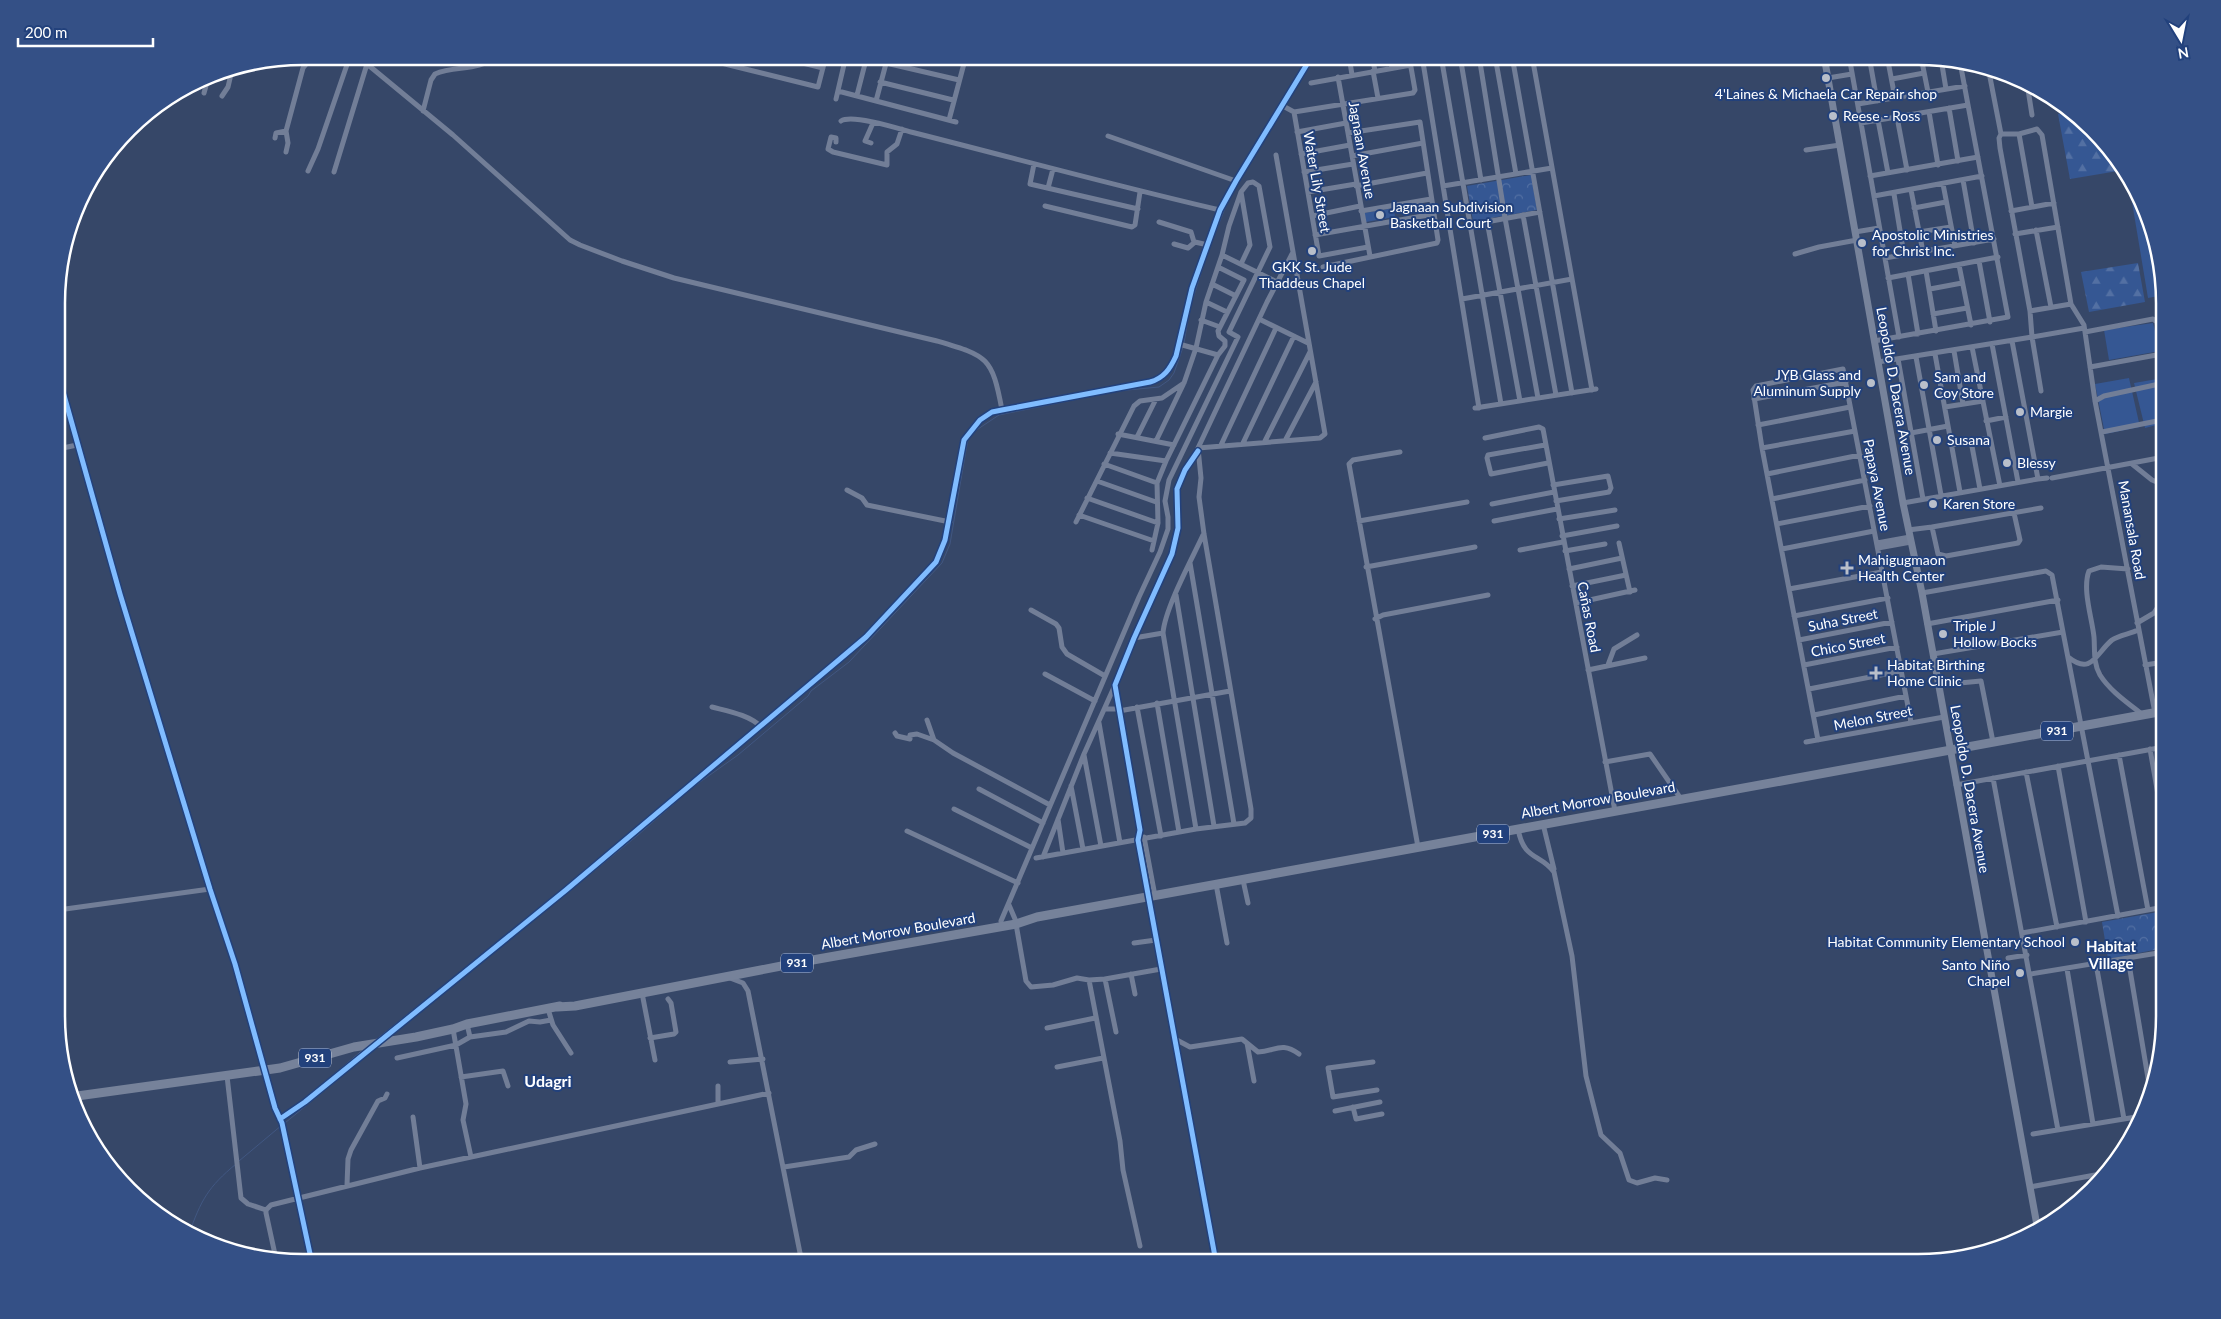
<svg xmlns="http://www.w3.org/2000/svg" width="2221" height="1319" viewBox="0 0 2221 1319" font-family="Lato,sans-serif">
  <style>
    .grass { fill: #355793 }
    .forest { fill: url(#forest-firs) }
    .park { fill: url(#park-crowns) }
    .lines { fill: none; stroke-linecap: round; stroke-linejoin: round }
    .stream { stroke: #415782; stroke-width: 1 }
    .minor { stroke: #727e97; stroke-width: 5 }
    .secondary { stroke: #77839b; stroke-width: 7 }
    .trunk { stroke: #76829a; stroke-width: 9 }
    .cycleway-casing { stroke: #22417c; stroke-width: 8 }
    .cycleway { stroke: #80bcff; stroke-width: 5 }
    .poi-dot { fill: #b9bfca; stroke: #22417c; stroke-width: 2 }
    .labels { text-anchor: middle; stroke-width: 4; stroke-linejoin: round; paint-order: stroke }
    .shield { fill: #22417c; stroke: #bdc6d8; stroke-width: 1 }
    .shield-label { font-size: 12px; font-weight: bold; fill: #fff }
    .poi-label { font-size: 14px; fill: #fff; stroke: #22417c; text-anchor: start }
    .street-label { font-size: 14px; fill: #fff; stroke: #22417c }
    .neighbourhood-label { font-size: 15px; font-weight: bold; fill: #fff; stroke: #22417c }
    .quarter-label { font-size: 16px; font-weight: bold; fill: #fff; stroke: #22417c }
    .rim { fill: none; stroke: #fff; stroke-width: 2.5 }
  </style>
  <defs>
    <pattern id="forest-firs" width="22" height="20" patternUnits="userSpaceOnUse" patternTransform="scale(1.25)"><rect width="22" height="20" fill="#355793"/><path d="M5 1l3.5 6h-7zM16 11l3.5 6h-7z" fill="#5370a3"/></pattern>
    <pattern id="park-crowns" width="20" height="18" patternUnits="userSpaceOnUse" patternTransform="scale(1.25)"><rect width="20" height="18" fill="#355793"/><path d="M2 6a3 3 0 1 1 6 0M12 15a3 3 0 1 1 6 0" fill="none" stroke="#5370a3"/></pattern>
  </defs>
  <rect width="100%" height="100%" fill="#364768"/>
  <path class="grass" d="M2136 189 2152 224 2164 295 2148 298 2130 190Z
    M1394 208 1395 217 1366 222 1364 213Z
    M2153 323 2160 351 2109 360 2104 330Z
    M2129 378 2140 427 2105 434 2095 384Z
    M2163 378 2164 423 2145 428 2134 383Z"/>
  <path class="forest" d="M2071 112 2092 128 2124 170 2070 179 2058 114Z
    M2138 263 2145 302 2089 312 2081 272Z"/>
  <path class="park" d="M1531 175 1537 210 1473 221 1467 186Z
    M2164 911V948L2108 959 2102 922Z"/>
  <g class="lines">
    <path class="stream" d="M1285 106 1316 56
      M1276 121 1283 109
      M1234 189 1242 175
      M1207 253 1228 201
      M1184 343 1190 308 1206 257
      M975 431 999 415 1117 391 1159 387 1169 380 1174 373 1183 347
      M395 1033 638 835 693 787 738 755 808 696 811 691 849 662 942 563 950 544 966 450 968 440 972 434
      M285 1123 375 1049
      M239 1161 282 1125
      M189 1234C201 1200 208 1187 236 1164"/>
    <path class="minor" d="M696 56 729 65
      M731 56 729 65 818 87 826 56
      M774 56 823 68
      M944 56 964 62
      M1349 56 1352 75
      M1372 56 1375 71
      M1390 56 1392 68
      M1422 56 1479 408
      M1441 56 1501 404
      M1460 56 1481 180
      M1479 56 1505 218 1538 398
      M1495 56 1516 174
      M1512 56 1572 393
      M1532 56 1592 390
      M1849 56 1861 123 1968 105 1960 62
      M1869 56 1877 101
      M1887 56 1895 98
      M1921 57 1928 92
      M1941 59 1946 89
      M886 63 959 80
      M367 64 453 135 570 240 580 245 622 261 674 278 937 341C988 356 992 357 1002 410
      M1373 71 1378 98
      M1338 77 1370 256
      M1828 78 1852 74
      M1892 79 1924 73
      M880 82 953 100
      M1311 83 1411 65
      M2027 83 2032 115
      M838 91 956 122
      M204 93 209 75
      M857 95 867 56
      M222 96 228 87 232 70
      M836 99 846 56
      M876 101 888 56
      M1858 104 1965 86
      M1283 106 1294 112 1413 93 1415 90 1409 56
      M1949 108 1958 161
      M423 111 431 80 435 74C456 65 479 72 495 56
      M1294 112 1319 256 1368 247
      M1929 112 1938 165
      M1897 117 1907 170
      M949 120 966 56
      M1878 120 1888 173
      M841 121C852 114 897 128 911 132 1014 158 1116 186 1220 210
      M1861 123 1899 337
      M1297 132 1346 123
      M2001 134H2019L2037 129 2042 135 2071 304 2084 325 2095 401 2155 713
      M2019 134 2032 207
      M1108 136 1236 181
      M275 138 276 133 286 131
      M836 142V138L831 137 828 149 833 152 887 165V152L897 144 902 129
      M871 143 865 141 873 123
      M1806 150 1840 145
      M286 152 288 143 286 131 303 68 313 56
      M1301 154 1350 145
      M1352 156 1423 143
      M1034 164 1030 184 1138 209
      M308 171 318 149 350 56
      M334 172 367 64 359 56
      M1304 172 1353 164
      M1870 176 1978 157
      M1963 180 1974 243
      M1943 184 1955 246
      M1356 186 1427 173
      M1443 186 1552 168
      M1048 188 1053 169
      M1911 190 1923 252
      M1308 192 1356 184
      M1894 194 1904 255
      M1874 196 1982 176
      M1045 206 1132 227 1135 225 1140 192
      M1914 208 1946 202
      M1361 211 1431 199
      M2011 211 2054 203
      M1523 215 1556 395
      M1312 216 1360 206
      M1487 221 1520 401
      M1159 222 1191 232 1194 242
      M1470 225 1540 212
      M2036 230 2051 307
      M1855 232 1879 228
      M1919 232 1951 227
      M2015 234 2058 227
      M1315 235 1434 214
      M1174 244 1188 248 1195 242 1208 245
      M1795 254 1819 247 1857 240
      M1222 255 1229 226 1241 192
      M1885 258 1994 239
      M1979 261 1990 322
      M1959 265 1971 325
      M1323 267 1437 243 1438 240 1420 122 1348 133
      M1926 271 1936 331
      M1908 274 1918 334
      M1888 278 1998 257
      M1212 284 1236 296
      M1930 289 1962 283
      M1462 299 1572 279
      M1206 302 1227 312
      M2030 311 2071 304
      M1933 314 1967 308
      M1259 319 1308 343
      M1201 320 1220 327
      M2085 332 2153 319 2157 322 2162 354
      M1874 341 2008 317 1968 105
      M1179 344 1218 355
      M1992 344 2018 482
      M1972 347 2000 486
      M1954 351 1963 404
      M1935 354 1960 492
      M1916 357 1941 495
      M1898 359 1923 499
      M1878 362 2032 337 2030 311 2000 148 1999 138 2001 134 1988 67
      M2090 367 2162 354 2164 364
      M58 374 120 594 210 889 235 964 275 1108 282 1123 312 1263
      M2041 391 2032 337 2084 328
      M1754 399 1846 382
      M2095 401 2104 396 2164 383
      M1945 407 1983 401
      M1475 408 1596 389
      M1986 421 2006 417
      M1758 425 1850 407
      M2102 432 2157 421
      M1911 433 1948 426
      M1118 434 1174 445
      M1137 437 1156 399
      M1485 438 1539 427 1543 429 1615 811
      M1286 439 1316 382
      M1156 441 1183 385
      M1265 441 1310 352
      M1971 441 1980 489
      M1243 443 1294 336
      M1221 445 1276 328
      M1545 445 1488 455 1487 458 1491 474 1548 463
      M1952 445 1990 438
      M1198 448 1320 438 1325 434 1276 155
      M1762 448 1855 431
      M58 449 77 445
      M1198 451 1185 470 1177 489 1178 528 1172 554 1134 638 1115 685 1140 830 1138 840 1216 1262
      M1400 452 1353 460 1349 464 1418 847
      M1110 453 1166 461
      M1104 464 1157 483
      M2132 464 2152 480 2164 485
      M1767 474 1860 455
      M2052 478 2164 457
      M2038 479 2047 478
      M1097 481 1156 502
      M1553 485 1608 476 1611 488 1609 492 1556 501
      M847 490 862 498 867 505 950 522
      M1087 498 1158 523
      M1772 499 1865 480
      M1903 503 2038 479 2012 341
      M1492 504 1554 492
      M1079 515 1154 541
      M1559 519 1615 510
      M1359 521 1467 502
      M1494 521 1557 509
      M1076 522 1134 406 1140 401 1162 398 1184 383 1196 348 1206 302 1222 255 1277 282
      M1777 524 1870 506
      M1932 527 2041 508
      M1908 530 1932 527 1938 554 1946 556 2018 543 2020 540 2014 513
      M1562 536 1617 526
      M1619 543 1630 592
      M1877 543 1910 537
      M1878 548 1911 542
      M1782 549 1874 531
      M1152 550 1158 523 1157 483 1166 461 1218 355 1225 346V341L1219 336 1218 331 1244 280 1218 267
      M1520 550 1563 542
      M1565 551 1605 544
      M1190 563 1234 824
      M1366 567 1475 547
      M1569 569 1622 558
      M2128 569 2101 567 2089 571C2082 589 2092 618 2094 637 2095 650 2093 663 2100 675 2110 691 2128 703 2143 715
      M1572 586 1626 575
      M1789 589 1882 572
      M1922 593 2046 571 2052 575 2063 632 1933 654
      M1176 595 1214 826
      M1576 603 1635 590
      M1031 610 1056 624 1059 628 1062 647 1067 654 1105 676
      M1794 616 1888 598
      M1375 619 1383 615 1488 595
      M2137 623 2154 613 2164 598
      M1927 624 2058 600
      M2063 632 2118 916
      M1134 638 1163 633
      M1799 640 1892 622
      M2068 657C2092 676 2096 653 2112 640 2119 635 2130 634 2138 630
      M1608 665 1614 649 1637 635
      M1804 665 1897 647
      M2145 665 2164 662
      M1588 670 1645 658
      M1045 674 1095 701
      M1938 685 1981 681 1993 742
      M1809 689 1901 671
      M1157 703 1179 832
      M712 707C727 711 750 715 761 727
      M1137 707 1161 836
      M1105 709H1119
      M1119 711 1230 691
      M1814 715 1906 696
      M927 720 934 740
      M1099 723 1120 843
      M895 733 897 736 910 739V735L917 734 934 740 953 753 1050 805
      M1818 740 1762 448 1753 390 1756 386 1843 369 1911 722
      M1806 742 1944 717
      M2150 749 2164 829
      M1084 755 1101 846
      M2119 755 2148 910
      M1605 762 1650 754 1681 799
      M2058 766 2086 922
      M2026 772 2057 927
      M1993 778 2058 1130
      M1956 785 2164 747
      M1071 786 1083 849
      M979 789 1043 823
      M954 809 1032 848
      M1058 819 1063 853
      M1543 824 1554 869
      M1196 829 1163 633C1165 608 1192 559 1203 535
      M1518 829C1524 861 1540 853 1554 872L1572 956 1586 1076 1601 1135 1620 1153 1629 1180 1637 1183 1655 1178 1667 1180
      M907 831 1018 883
      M1144 837 1155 896
      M1043 857 1084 754 1115 685
      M1036 858 1196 829 1245 823 1251 818V809L1204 534 1199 497 1201 478 1198 448 1267 302 1292 254
      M1243 880 1248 903
      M1216 884 1227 943
      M1009 905 1015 919
      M58 910 210 889
      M1001 921 1139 597 1160 552 1168 529V517L1165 501 1169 480 1238 337 1229 332 1270 247 1259 186 1253 182 1248 183 1241 192 1250 245 1241 264
      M1016 924 1026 981 1031 987 1053 985 1077 978 1089 980 1105 979 1161 969
      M2022 933 2164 907
      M1134 943 1156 940
      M2157 953 2164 996
      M2008 958 2027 955
      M2128 958 2151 1096
      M2096 964 2124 1119
      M2067 969 2093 1124
      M1131 974 1135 994
      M2031 974 2164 952
      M730 978 743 983 748 991 802 1263
      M1105 979 1116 1032
      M1089 980 1120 1141 1123 1170 1140 1246
      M642 993 655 1060
      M548 1009 553 1025 571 1053
      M467 1024 470 1037 506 1032 529 1021 540 1022 551 1020
      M1047 1028 1095 1018
      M453 1029 466 1104 463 1120 471 1157
      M650 1038 674 1034 676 1032 671 1003 668 999
      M1175 1039 1190 1047 1242 1039 1258 1052C1276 1051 1281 1041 1299 1054
      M378 1041 566 890 866 637 936 562 945 540 964 440 980 420 992 412 1002 410 1150 382C1164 378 1170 369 1176 356L1192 288 1220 210 1236 181 1312 56
      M1247 1043 1254 1081
      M397 1058 456 1045 470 1037
      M730 1062 763 1059
      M1373 1062 1328 1068 1333 1097 1377 1090
      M1057 1067 1103 1058
      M227 1076 241 1198 248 1204 266 1210
      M461 1077 503 1071 508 1086
      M718 1086V1104
      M1353 1107 1356 1119 1382 1114
      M1335 1111 1380 1102
      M413 1117 420 1168
      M280 1119 305 1102 371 1046
      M2033 1134 2142 1116
      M784 1167 849 1157 856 1150 875 1144
      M347 1185 348 1159 351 1150 378 1101 385 1098 387 1094
      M2030 1187 2106 1173
      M276 1259 266 1213V1210L271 1205 420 1168 769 1093"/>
    <path class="secondary" d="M1824 56 1903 503 1922 593 2038 1231"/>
    <path class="trunk" d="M557 1007 575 1006 807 961 1016 924 1037 917 1070 911 2164 711
      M70 1097 280 1068 354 1047 416 1037 453 1029 467 1024 560 1006"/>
    <g class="cycleway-casing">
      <path id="cycleway" d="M58 374 120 594 210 889 235 964 275 1108 282 1123 312 1263
        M1198 451 1185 470 1177 489 1178 528 1172 554 1134 638 1115 685 1140 830 1138 840 1216 1262
        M280 1119 305 1102 566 890 866 637 936 562 945 540 964 440 980 420 992 412 1002 410 1150 382C1164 378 1170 369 1176 356L1192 288 1220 210 1236 181 1312 56"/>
    </g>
    <use href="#cycleway" class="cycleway"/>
  </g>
  <g class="poi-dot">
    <circle cx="1826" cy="78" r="5"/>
    <circle cx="1833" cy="116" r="5"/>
    <circle cx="1380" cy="215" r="5"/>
    <circle cx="1862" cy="243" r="5"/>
    <circle cx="1312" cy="251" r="5"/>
    <circle cx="1871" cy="383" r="5"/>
    <circle cx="1924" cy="385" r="5"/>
    <circle cx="2020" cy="412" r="5"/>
    <circle cx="1937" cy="440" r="5"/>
    <circle cx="2007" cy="463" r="5"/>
    <circle cx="1933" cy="504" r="5"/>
    <path d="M1844.5 560.5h5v5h5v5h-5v5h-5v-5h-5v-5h5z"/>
    <circle cx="1943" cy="634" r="5"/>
    <path d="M1873.5 665.5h5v5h5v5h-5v5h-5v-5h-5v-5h5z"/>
    <circle cx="2075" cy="942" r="5"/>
    <circle cx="2020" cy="973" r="5"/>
  </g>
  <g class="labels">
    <g class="shield">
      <rect x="2041" y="721.5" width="32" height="19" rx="4"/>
      <rect x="1477" y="824.5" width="32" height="19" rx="4"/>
      <rect x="781" y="953.5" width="32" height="19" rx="4"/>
      <rect x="299" y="1048.5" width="32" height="19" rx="4"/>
    </g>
    <g class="shield-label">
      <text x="2057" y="735">931</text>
      <text x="1493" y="838">931</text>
      <text x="797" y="967">931</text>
      <text x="315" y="1062">931</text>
    </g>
    <g class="poi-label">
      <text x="1826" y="99" text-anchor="middle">4'Laines &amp; Michaela Car Repair shop</text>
      <text x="1843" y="121">Reese - Ross</text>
      <text x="1390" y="212">Jagnaan Subdivision<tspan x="1390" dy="16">Basketball Court</tspan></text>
      <text x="1872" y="240">Apostolic Ministries<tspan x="1872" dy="16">for Christ Inc.</tspan></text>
      <text x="1312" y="272" text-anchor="middle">GKK St. Jude<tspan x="1312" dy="16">Thaddeus Chapel</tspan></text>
      <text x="1861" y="380" text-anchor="end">JYB Glass and<tspan x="1861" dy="16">Aluminum Supply</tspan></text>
      <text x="1934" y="382">Sam and<tspan x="1934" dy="16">Coy Store</tspan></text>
      <text x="2030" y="417">Margie</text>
      <text x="1947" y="445">Susana</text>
      <text x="2017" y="468">Blessy</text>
      <text x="1943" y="509">Karen Store</text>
      <text x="1858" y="565">Mahigugmaon<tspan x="1858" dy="16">Health Center</tspan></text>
      <text x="1953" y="631">Triple J<tspan x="1953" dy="16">Hollow Bocks</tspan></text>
      <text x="1887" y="670">Habitat Birthing<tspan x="1887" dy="16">Home Clinic</tspan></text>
      <text x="2065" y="947" text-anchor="end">Habitat Community Elementary School</text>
      <text x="2010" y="970" text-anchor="end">Santo Niño<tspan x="2010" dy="16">Chapel</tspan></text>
    </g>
    <g class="street-label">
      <text transform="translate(1362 150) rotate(80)" y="5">Jagnaan Avenue</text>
      <text transform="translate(1317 182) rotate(80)" y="5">Water Lily Street</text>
      <text transform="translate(1896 391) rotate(80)" y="5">Leopoldo D. Dacera Avenue</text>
      <text transform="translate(1877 485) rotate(79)" y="5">Papaya Avenue</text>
      <text transform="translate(2132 530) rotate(80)" y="5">Manansala Road</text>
      <text transform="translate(1589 617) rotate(79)" y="5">Cañas Road</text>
      <text transform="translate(1843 620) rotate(-11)" y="5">Suha Street</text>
      <text transform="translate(1848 645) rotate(-11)" y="5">Chico Street</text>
      <text transform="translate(1873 718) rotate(-11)" y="5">Melon Street</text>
      <text transform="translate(1970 789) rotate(80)" y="5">Leopoldo D. Dacera Avenue</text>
      <text transform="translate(1598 800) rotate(-10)" y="5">Albert Morrow Boulevard</text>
      <text transform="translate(898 931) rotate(-10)" y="5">Albert Morrow Boulevard</text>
    </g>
    <g class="neighbourhood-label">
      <text x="2111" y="952">Habitat<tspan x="2111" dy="17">Village</tspan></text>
    </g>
    <g class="quarter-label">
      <text x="548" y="1087">Udagri</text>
    </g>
  </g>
  <path d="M0 0H2221V1319H0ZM303 65H1918A238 238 0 0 1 2156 303V1016A238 238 0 0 1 1918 1254H303A238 238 0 0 1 65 1016V303A238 238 0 0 1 303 65Z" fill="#345086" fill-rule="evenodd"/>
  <path class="rim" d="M303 65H1918A238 238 0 0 1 2156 303V1016A238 238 0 0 1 1918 1254H303A238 238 0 0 1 65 1016V303A238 238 0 0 1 303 65Z"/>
  <g transform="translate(2181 40) rotate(170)" stroke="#22417c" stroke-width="4" paint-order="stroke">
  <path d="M0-4L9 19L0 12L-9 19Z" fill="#ffffff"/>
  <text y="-8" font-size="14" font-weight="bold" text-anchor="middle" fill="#ffffff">N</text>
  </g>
  <path d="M18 38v8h135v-8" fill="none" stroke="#ffffff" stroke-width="2.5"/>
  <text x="25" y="38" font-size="15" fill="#ffffff" stroke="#22417c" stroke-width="4" paint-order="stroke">200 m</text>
</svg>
